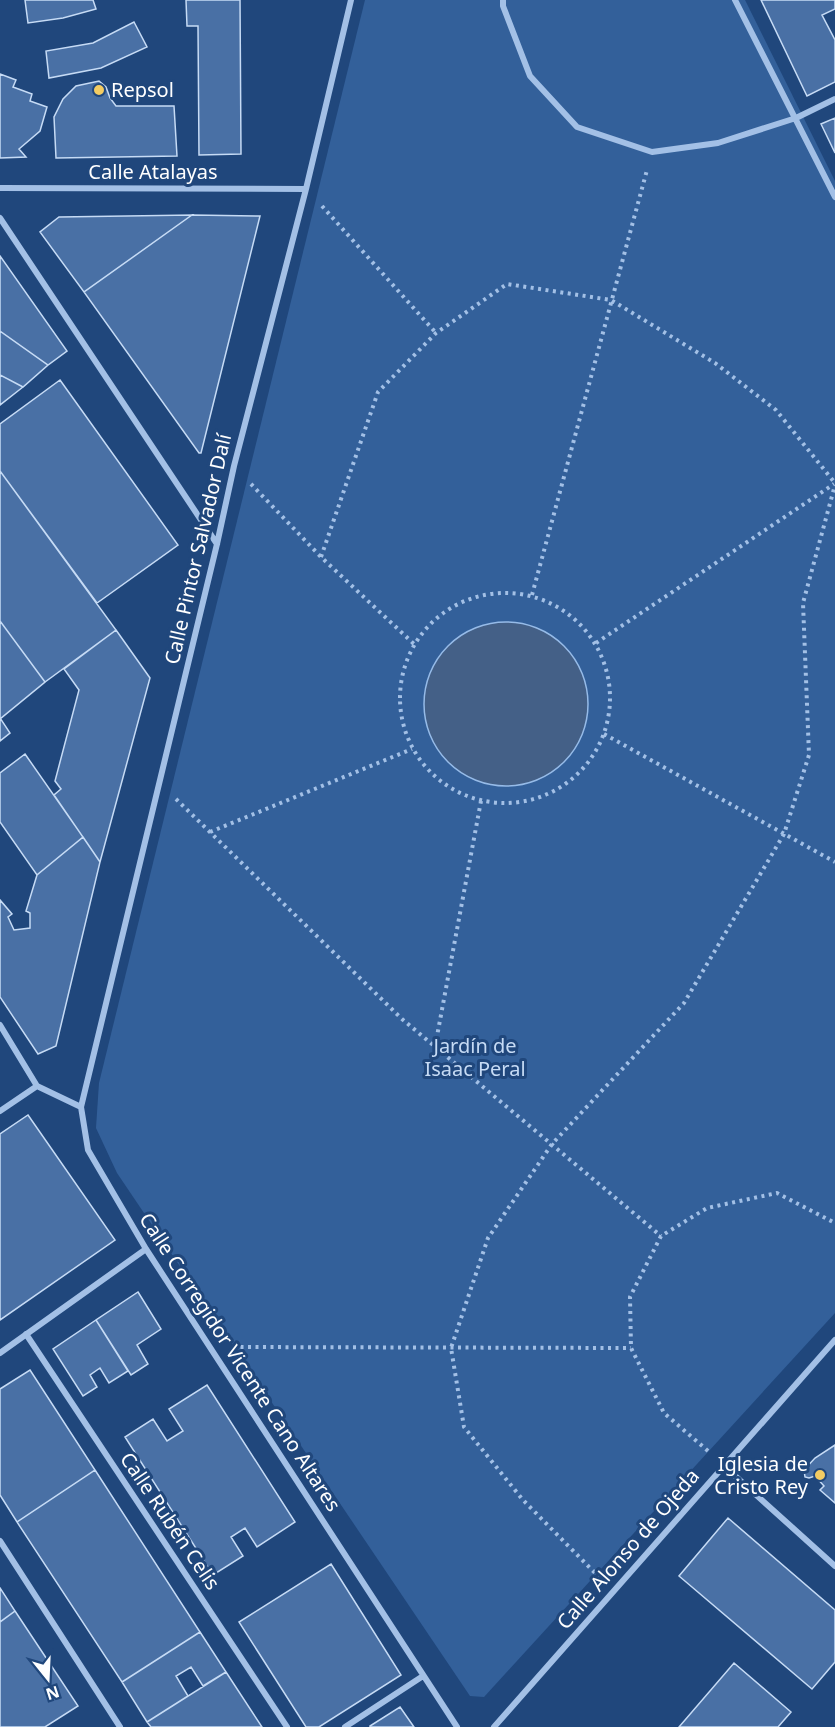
<svg xmlns="http://www.w3.org/2000/svg" width="835" height="1727" viewBox="0 0 835 1727" font-family="'Noto Sans',sans-serif">
  <style>
    .green { fill: #33609a }
    .water { fill: #446087; stroke: #96bbe8; stroke-width: 1.5 }
    .building { fill: #4970a5; stroke: #c6dbf5; stroke-width: 1.5 }
    .lines { fill: none; stroke-linecap: round; stroke-linejoin: round }
    .path { stroke: #a3c0e6; stroke-width: 4; stroke-dasharray: 3 4.5; stroke-linecap: butt }
    .street { stroke: #a3c0e6; stroke-width: 6 }
    .poi-dot { fill: #f3cc63; stroke: #20477c; stroke-width: 2 }
    .labels { text-anchor: middle; stroke-width: 6; stroke-linejoin: round; paint-order: stroke }
    .poi-label { font-size: 20px; fill: #fff; stroke: #20477c; text-anchor: start }
    .street-label { font-size: 20px; fill: #fff; stroke: #20477c }
    .park-label { font-size: 20px; fill: #c6dbf5; stroke: #20477c }
  </style>
  <rect width="100%" height="100%" fill="#20477c"/>
  <path class="green" d="M365 0H745L835 181V1313L484 1697 470 1696 117 1173 96 1128 99 1083Z"/>
  <path class="water" d="M424 704a82 82 0 1 1 164 0a82 82 0 1 1-164 0Z"/>
  <path class="building" d="M25 0H93L96 9 63 18 28 23Z
    M186 0H240L241 154 199 155 198 26H187Z
    M761 0H835V9L822 15 835 40V82L807 96Z
    M134 22 147 47 101 68 49 78 46 51 93 43Z
    M0 74 16 80 13 87 32 94 30 101 47 107 40 131 19 149 26 157 0 158Z
    M99 81 106 87 110 98 116 106H174L177 156 56 158 54 117 63 99 76 86Z
    M835 118V153L821 124Z
    M192 215 260 216 201 453H199L84 292Z
    M192 215 84 292 40 232 59 217Z
    M0 256 67 351 48 365 0 331Z
    M0 331 48 365 23 387 0 375Z
    M0 375 23 387 0 405Z
    M60 380 178 545 97 603 0 471V424Z
    M0 471 116 630 45 682 0 621Z
    M0 621 45 682 0 719Z
    M116 630 150 678 100 862 54 795 61 789 55 781 79 690 64 669Z
    M0 718 10 733 0 741Z
    M25 754 83 837 37 875 0 822V773Z
    M83 837 100 862 56 1046 38 1054 0 997V900L12 914 8 917 14 930 30 928V913L26 911 37 875Z
    M28 1115 115 1240 0 1320V1134Z
    M138 1292 161 1329 137 1345 148 1364 131 1375 96 1320Z
    M96 1320 128 1371 109 1383 100 1368 90 1375 97 1387 83 1396 53 1349Z
    M30 1370 95 1470 17 1522 0 1495V1389Z
    M207 1385 295 1522 257 1547 245 1528 231 1537 243 1556 213 1575 125 1437 153 1419 167 1441 183 1431 169 1409Z
    M835 1445V1503L820 1490 824 1486 815 1476 809 1478 805 1477 804 1470 815 1458Z
    M95 1470 200 1632 122 1682 17 1522Z
    M728 1518 835 1610V1662L812 1689 679 1576Z
    M331 1564 401 1675 319 1727H306L239 1622Z
    M0 1588 15 1611 0 1622Z
    M15 1611 78 1706 45 1727H0V1622Z
    M200 1632 226 1672 203 1686 191 1667 176 1676 188 1696 147 1722 122 1682Z
    M734 1663 791 1712 778 1727H679Z
    M226 1672 262 1727H151L147 1722Z
    M400 1707 414 1727H370V1726Z"/>
  <g class="lines">
    <path class="path" d="M322 206 436 333
      M251 484 321 557 414 644
      M321 557 378 392 436 333 507 284 611 300 715 363 776 410 835 483
      M400 698a105 105 0 1 1 210 0a105 105 0 1 1-210 0Z
      M532 595 647 170
      M596 643 834 484
      M604 734 835 862
      M176 799 402 1019 661 1236
      M210 832 412 749
      M435 1047 481 801
      M233 1347 631 1348
      M708 1451 664 1413 631 1348 630 1297 661 1236 707 1208 777 1193 835 1223
      M600 1578 523 1500 464 1427 451 1348 488 1238 552 1144 684 1003 784 834 809 755 803 603 835 485"/>
    <path class="street" d="M351 0 306 189 234 466 217 544 81 1107 88 1150 146 1249 457 1727
      M503 0V6L530 76 577 127 652 152 718 143 796 118 835 99
      M735 0 835 197
      M0 188 306 189
      M0 218 217 544
      M0 1025 37 1086 81 1107
      M0 1111 37 1086
      M26 1334 287 1727
      M0 1353 146 1249
      M723 1465 835 1566
      M0 1541 120 1727
      M345 1727 423 1676
      M494 1727 835 1340"/>
  </g>
  <g class="poi-dot">
    <circle cx="99" cy="90" r="6"/>
    <circle cx="820" cy="1475" r="6"/>
  </g>
  <g class="labels">
    <g class="poi-label">
      <text x="111" y="97">Repsol</text>
      <text x="808" y="1471" text-anchor="end">Iglesia de<tspan x="808" dy="23">Cristo Rey</tspan></text>
    </g>
    <g class="street-label">
      <text x="153" y="179">Calle Atalayas</text>
      <text transform="translate(198 549) rotate(-77)" y="7">Calle Pintor Salvador Dalí</text>
      <text transform="translate(240 1362) rotate(57)" y="7">Calle Corregidor Vicente Cano Altares</text>
      <text transform="translate(170 1521) rotate(56)" y="7">Calle Rubén Celis</text>
      <text transform="translate(628 1549) rotate(-49)" y="7">Calle Alonso de Ojeda</text>
    </g>
    <g class="park-label">
      <text x="475" y="1053">Jardín de<tspan x="475" dy="23">Isaac Peral</tspan></text>
    </g>
  </g>
  <g transform="translate(48 1679) rotate(162)" stroke="#20477c" stroke-width="4.5" paint-order="stroke">
  <path d="M0-4.5L10 22L0 15L-10 22Z" fill="#ffffff"/>
  <text y="-9" font-size="16" font-weight="bold" text-anchor="middle" fill="#ffffff">N</text>
  </g>
</svg>
